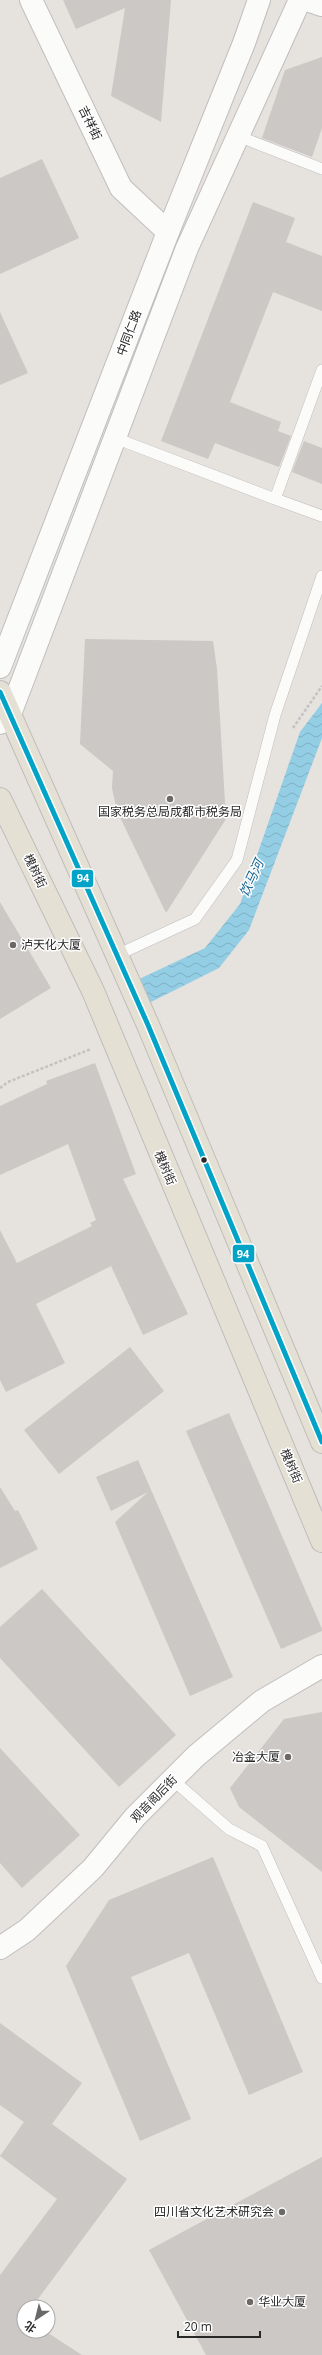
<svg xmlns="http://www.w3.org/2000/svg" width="322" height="2355" viewBox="0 0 322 2355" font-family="'Open Sans','Noto Sans SC',sans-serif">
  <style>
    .water { fill: url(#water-waves) }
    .building { fill: #cbc8c5 }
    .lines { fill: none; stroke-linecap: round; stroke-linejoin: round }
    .service-casing { stroke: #c0bebf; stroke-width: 12 }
    .minor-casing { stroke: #c0bebf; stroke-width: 24 }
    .tertiary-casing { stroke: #c0bebf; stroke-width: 24 }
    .primary-casing { stroke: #bfbdbc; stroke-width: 24 }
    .path { stroke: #c3c2c2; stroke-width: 2.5; stroke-dasharray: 3 2; stroke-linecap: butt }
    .service { stroke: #fbfbfa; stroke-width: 11 }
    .minor { stroke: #fbfbfa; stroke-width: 22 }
    .tertiary { stroke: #fbfbfa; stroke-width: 22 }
    .primary { stroke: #e4e0d3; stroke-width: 22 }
    .bus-1-casing { stroke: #fff; stroke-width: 8 }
    .bus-1 { stroke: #02a3c6; stroke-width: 5 }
    .poi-dot { fill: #6a6968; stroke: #fff; stroke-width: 1.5 }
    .bus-dot { fill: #282828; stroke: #fff; stroke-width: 1.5 }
    .labels { text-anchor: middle; stroke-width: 3; stroke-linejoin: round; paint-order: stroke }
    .street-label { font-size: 12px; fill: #282828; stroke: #fff }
    .poi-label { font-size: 12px; fill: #282828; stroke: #fff; text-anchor: start }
    .water-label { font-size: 13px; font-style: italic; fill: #146390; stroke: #fff }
    .line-badge { stroke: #fff; stroke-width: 1.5 }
    .badge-label { font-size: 11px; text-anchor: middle; font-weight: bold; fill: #fff }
  </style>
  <defs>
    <pattern id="water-waves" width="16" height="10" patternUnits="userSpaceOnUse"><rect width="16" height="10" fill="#94cee4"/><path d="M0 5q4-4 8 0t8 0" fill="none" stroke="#80b1c4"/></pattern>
  </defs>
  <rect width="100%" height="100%" fill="#e6e2de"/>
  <path class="water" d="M322 703V738L249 930 219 968 147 1004 135 981 205 948 240 904 300 732Z"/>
  <path class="building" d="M63 0H171L161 122 111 96 125 8 76 29Z
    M322 57V128L312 157 262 138 285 70Z
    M42 159 79 238 0 274V178Z
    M253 202 295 218 286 242 322 256V311L273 292 230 402 281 422 278 431 291 436 279 467 215 443 208 459 161 441Z
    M0 312 28 373 0 385Z
    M304 441 322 448V484L292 472Z
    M85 639 213 641 217 669 226 819 166 913 117 811 112 788 113 771 80 744Z
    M0 902 51 988 0 1019Z
    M95 1063 136 1174 123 1179 188 1314 143 1335 111 1266 36 1304 65 1363 6 1392 0 1380V1230L17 1263 92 1226 90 1223 96 1220 68 1144 0 1175V1106L47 1084 46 1081Z
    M130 1347 164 1391 59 1474 24 1430Z
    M229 1413 322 1629V1631L281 1649 186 1431Z
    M138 1460 233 1677 190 1696 115 1522 148 1492 111 1511 96 1477Z
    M0 1487 15 1511 18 1510 38 1549 0 1568Z
    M42 1589 176 1735 119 1787 0 1658V1627Z
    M322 1712V1872L239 1807 230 1788 284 1719Z
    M0 1748 80 1835 22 1888 0 1863Z
    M213 1857 303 2072 249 2095 189 1953 131 1977 191 2119 140 2141 66 1966 109 1900Z
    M0 2023 82 2083 52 2124 127 2179 32 2307H24V2331H45L82 2355H0V2275L57 2199 0 2156 24 2122 0 2105Z
    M322 2157V2355H206L149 2250Z"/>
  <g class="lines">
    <g class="service-casing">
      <path id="service" d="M238 136 322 169
        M115 438 275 499 322 370
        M275 499 322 516
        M117 955 195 919 237 860 275 715 322 576
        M173 1780 229 1829 262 1846 322 1978"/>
    </g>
    <g class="minor-casing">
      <path id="minor" d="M31 0 121 188 168 232
        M307 0 322 5
        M0 1948 27 1930 93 1868 135 1817 196 1756 262 1701 322 1666"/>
    </g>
    <g class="tertiary-casing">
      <path id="tertiary" d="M0 667 168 232 244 43 259 0
        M0 723 10 714 187 248 300 0"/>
    </g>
    <g class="primary-casing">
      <path id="primary" d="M0 692 148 1025 322 1442
        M0 799 93 991 322 1541"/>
    </g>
    <path class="path" d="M293 728 322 686
      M0 1088 8 1082 91 1049"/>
    <use href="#service" class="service"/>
    <use href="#minor" class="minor"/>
    <use href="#tertiary" class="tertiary"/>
    <use href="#primary" class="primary"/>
    <g class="bus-1-casing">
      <path id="bus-1" d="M0 692 148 1025 322 1442"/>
    </g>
    <use href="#bus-1" class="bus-1"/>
  </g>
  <g class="poi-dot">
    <circle cx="170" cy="799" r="4"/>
    <circle cx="13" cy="945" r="4"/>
    <circle cx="288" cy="1757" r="4"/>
    <circle cx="282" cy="2212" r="4"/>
    <circle cx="250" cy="2302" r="4"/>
  </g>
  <circle class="bus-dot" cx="204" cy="1160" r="3.5"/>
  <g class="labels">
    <g class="street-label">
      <text transform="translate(90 123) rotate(64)" y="4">吉祥街</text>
      <text transform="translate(129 333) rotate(-69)" y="4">中同仁路</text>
      <text transform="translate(35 871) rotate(64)" y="4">槐树街</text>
      <text transform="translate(165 1168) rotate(67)" y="4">槐树街</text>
      <text transform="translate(291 1466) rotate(67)" y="4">槐树街</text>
      <text transform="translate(154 1799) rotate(-46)" y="4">观音阁后街</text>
    </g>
    <g class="poi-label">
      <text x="170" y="816" text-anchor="middle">国家税务总局成都市税务局</text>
      <text x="21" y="949">泸天化大厦</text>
      <text x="280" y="1761" text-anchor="end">冶金大厦</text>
      <text x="274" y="2216" text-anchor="end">四川省文化艺术研究会</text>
      <text x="258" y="2306">华业大厦</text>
    </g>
    <g class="water-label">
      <text transform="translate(251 878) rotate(-65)" y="5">饮马河</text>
    </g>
  </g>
  <g class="line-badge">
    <rect x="71" y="869" width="23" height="19" rx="4" fill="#02a3c6"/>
    <rect x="232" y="1244" width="23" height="19" rx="4" fill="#02a3c6"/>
  </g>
  <g class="badge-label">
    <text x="83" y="882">94</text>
    <text x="243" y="1258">94</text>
  </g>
  <g transform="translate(36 2319) rotate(215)"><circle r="19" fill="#ffffff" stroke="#a9a9a9"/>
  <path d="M0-3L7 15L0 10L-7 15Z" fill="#6a6968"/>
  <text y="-6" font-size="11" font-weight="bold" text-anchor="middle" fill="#282828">北</text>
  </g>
  <path d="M178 2331v6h82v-6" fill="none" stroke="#282828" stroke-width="2"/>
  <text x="184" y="2331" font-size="12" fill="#282828" stroke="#ffffff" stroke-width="3" paint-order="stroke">20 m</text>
</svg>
